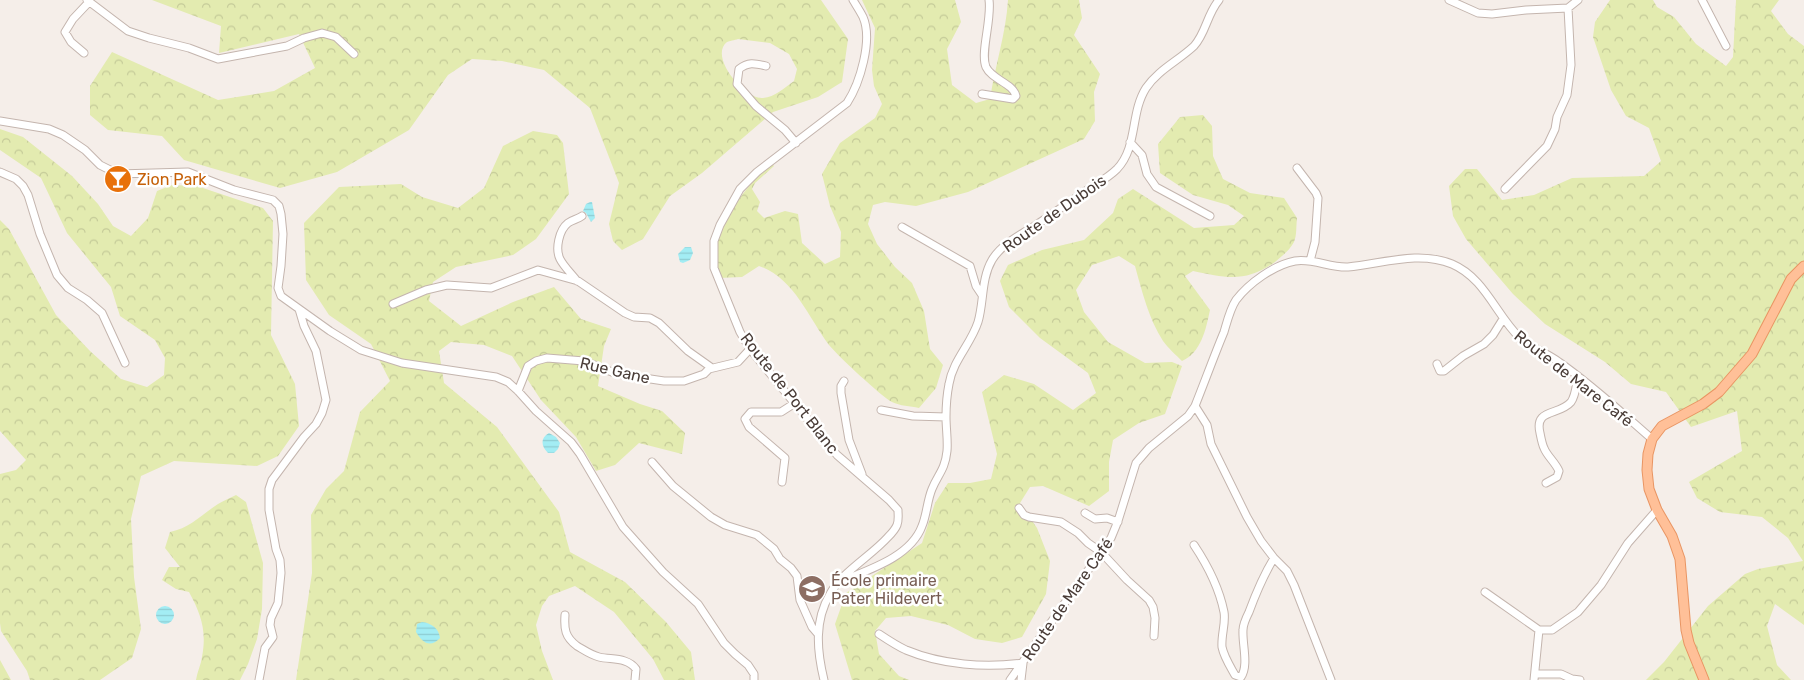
<svg xmlns="http://www.w3.org/2000/svg" width="1804" height="680" viewBox="0 0 1804 680" font-family="Rubik,sans-serif">
  <style>
    .forest { fill: url(#forest-crowns); fill-rule: evenodd }
    .water { fill: url(#water-rules) }
    .lines { fill: none; stroke-linecap: round; stroke-linejoin: round }
    .minor-casing { stroke: #c4b5ae; stroke-width: 9 }
    .major-casing { stroke: #e99563; stroke-width: 11 }
    .minor { stroke: #fff; stroke-width: 7 }
    .major { stroke: #ffc098; stroke-width: 9 }
    .labels { text-anchor: middle; stroke-width: 5; stroke-linejoin: round; paint-order: stroke }
    .food-label { font-size: 16px; fill: #c56008; stroke: #fff; text-anchor: start }
    .street-label { font-size: 16px; fill: #493c37; stroke: #fff }
    .education-label { font-size: 16px; fill: #785e54; stroke: #fff; text-anchor: start }
  </style>
  <defs>
    <pattern id="forest-crowns" width="20" height="18" patternUnits="userSpaceOnUse" patternTransform="scale(1.25)"><rect width="20" height="18" fill="#e3ebb0"/><path d="M2 6a3 3 0 1 1 6 0M12 15a3 3 0 1 1 6 0" fill="none" stroke="#c4ca98"/></pattern>
    <pattern id="water-rules" width="6" height="5" patternUnits="userSpaceOnUse" patternTransform="scale(1.25)"><rect width="6" height="5" fill="#a3edf4"/><path d="M0 2.5h6" fill="none" stroke="#8eccd2"/></pattern>
  </defs>
  <rect width="100%" height="100%" fill="#f5eee9"/>
  <path class="forest" d="M152 0H821L848 39 842 82 818 97 773 112 702 173 670 196 643 239 622 250 613 241 609 224 619 183 590 108 544 70 502 61 472 59 448 75 409 130 337 172 280 188 184 160 162 136 108 130 90 115V86L112 52 218 100 274 91 315 68 299 34 219 53 221 26ZM738 39 770 43 789 54 797 69 794 81C784 88 775 97 763 98 746 100 708 57 727 42 729 41 735 40 738 39Z
    M862 0H955L961 22 947 49 952 85 976 103 990 99C995 66 1006 33 1008 0H1079L1082 18 1074 35 1100 74 1094 92 1095 121 1084 139 968 192 916 206 885 202 873 205 868 224 877 244 895 267 912 283 924 311 930 349 943 365 936 388 919 408C910 406 900 406 892 402 883 398 836 354 829 345 808 317 794 278 759 266L742 277 719 278C717 268 714 257 716 247 718 238 723 229 726 221 738 198 752 180 772 164L774 166 755 183 752 189 760 202 757 211 764 218 785 211 798 214 802 243 825 264 840 257 841 232 830 206 822 174 840 143 875 118 882 104 874 86 872 70 875 28Z
    M1610 0H1653L1657 7 1674 17 1696 44 1726 66 1733 57 1736 0H1779L1771 11 1788 34 1804 46V625L1775 604 1767 626 1777 665 1791 680H1646L1664 662 1708 606 1745 574 1758 569 1803 561 1788 538 1762 517 1720 512 1697 498 1689 482 1742 451 1737 411 1691 427 1666 392 1631 384 1605 362 1545 324 1513 294 1466 239 1453 216 1449 186 1465 169H1477L1502 200 1534 195 1572 178 1644 176 1661 161 1649 128 1626 116 1611 90 1593 37 1595 22Z
    M1203 115 1212 126 1213 156 1223 179 1250 193 1284 198 1297 218C1296 226 1297 235 1294 242 1290 250 1282 256 1275 262 1246 283 1226 278 1193 271L1185 276 1210 310C1206 329 1201 353 1182 361 1176 355 1168 348 1163 341 1149 319 1142 292 1135 266L1119 256 1092 265 1076 290 1084 312 1108 342 1145 363 1172 362 1182 366 1165 414 1139 423 1113 440 1109 462V491L1089 506 1043 486 1030 487 1020 503 1037 528 1050 561 1046 594 1022 637 1002 643 975 639 948 625 911 616 886 618 875 631 879 654 899 676 909 680H852L835 624 846 593 922 543 935 503 948 483H970L991 479 997 454 982 392 1004 375 1034 384 1073 410 1096 393 1088 373 1040 338 1009 307 1000 281 1008 265 1042 250 1084 240 1113 213 1118 199 1133 189 1194 228 1234 225 1244 216 1228 205 1193 195 1160 173 1158 144 1180 117Z
    M0 129 23 137 72 176 98 204 113 226 131 236 148 218 157 191 172 185 197 186 263 208 273 221 271 335 295 384 299 426 278 456 257 466 174 461 141 476 131 519 134 577 141 629 132 658 100 680H30L27 671 1 631 0 623V474L16 470 26 460 0 431V220L9 229 56 315 90 351 121 379 147 387 164 375 165 358 155 340 120 316 111 287 67 233 41 178 0 150Z
    M533 131 557 135 563 143 569 194 536 239 513 255 456 267 433 282 429 301 461 326 513 302 554 287 581 319 611 329 604 346 598 386 640 404 662 411 685 433 682 454 639 443 615 465 596 471 576 437 541 400 512 356 484 345 451 342 439 351 444 383 497 427 559 512 570 552 625 582 666 622 691 652 695 680H664L653 659 614 612 575 586 549 596 542 606 536 625 542 651 553 680H296L312 573 311 515 326 489 344 471 360 412 390 381 371 344 329 315 306 280 304 223 339 187 401 184 422 197 458 208 484 188 503 146Z
    M236 495 246 502 263 563 262 609 257 639 248 664 240 680H196C197 672 201 665 202 657 207 631 201 614 189 592L176 589 162 580 169 567H180L165 548 170 532C190 528 201 515 218 504 223 501 230 498 236 495Z
    M0 660 11 680H0Z"/>
  <path class="water" d="M590 202H592L595 218 591 222 586 213 583 211 586 204Z
    M685 247H691L693 253 690 260 683 263 680 262 678 254Z
    M549 433 556 437 560 443 558 449 554 453H548C541 446 540 438 549 433Z
    M156 615a9 9 0 1 1 18 0a9 9 0 1 1-18 0Z
    M422 622C432 623 439 629 440 638 430 649 422 642 416 632L417 624Z"/>
  <g class="lines">
    <g class="minor-casing">
      <path id="minor" d="M87 0 128 31 149 38 189 48 218 59 287 46 304 38 322 33 336 37 354 54
        M1449 0 1478 13 1492 14 1526 10 1568 8 1578 0
        M1702 0 1726 46
        M84 53 71 42 65 32 73 19 89 2
        M766 66C754 63 748 62 739 69L737 84 756 106 785 130 796 143
        M982 94 1013 99 1016 96C1013 83 992 80 986 67 980 53 992 19 989 0
        M0 121 49 129 63 135 85 150 100 165 118 174 188 172 234 190 273 200 279 206 281 214 283 234 281 266 278 288 281 296 330 331 361 350 402 363 496 377 508 382 518 391 536 411 571 442 580 454 623 527 663 572 698 604 724 643 735 654 748 665 754 674V680
        M1130 142 1142 155 1147 174 1156 187 1210 216
        M1297 168 1316 193 1318 198 1315 242 1310 261
        M0 172 16 179 23 186 28 195 40 234 57 275 68 288 87 300 102 313 125 363
        M1505 189 1547 146 1555 129 1557 117 1567 95 1571 65 1568 8
        M902 227 970 266 976 286 982 295
        M577 281C572 274 564 267 560 259 555 249 559 230 568 223 572 220 578 219 582 216
        M393 304 426 290 447 285 491 288 538 270 578 281 625 313 634 317 650 318 659 323 688 351 712 368
        M1437 364 1440 371H1444L1463 356 1484 344 1493 335 1503 319
        M844 381 841 386V393L849 440 862 474
        M518 391 528 366 536 361 547 358 584 361 617 374 664 381H684L704 374 709 369 738 362 750 349
        M1195 406 1207 425 1211 444 1247 517 1261 541 1274 558 1287 571 1294 585 1331 680
        M881 410 913 416 946 417
        M652 462 673 486 711 517 725 525 757 535 774 549 780 559 791 568 797 576 800 600 812 627 818 634
        M782 482 785 458 749 427 745 419 751 412H781L795 403
        M1546 483 1557 477 1559 471C1555 462 1547 456 1544 448 1542 444 1541 438 1540 433 1534 408 1559 416 1571 402 1576 395 1576 385 1578 376
        M1019 508 1024 515 1029 517 1061 522 1078 533 1088 543 1101 552 1127 580 1149 600 1153 607 1155 618 1154 636
        M1085 513 1095 519 1107 518 1118 522
        M1194 545C1208 566 1219 587 1224 612 1226 623 1221 635 1222 647 1224 657 1230 666 1235 675L1241 677C1249 665 1242 644 1243 630 1243 624 1246 618 1249 612 1256 593 1263 576 1274 558
        M844 580C871 569 911 556 922 526 927 514 927 501 932 489 938 474 945 470 947 451 948 440 946 429 946 417 946 407 947 394 949 384 953 360 971 344 978 322 984 302 981 279 992 260 1001 245 1018 236 1033 227 1050 216 1066 204 1083 193 1094 185 1107 179 1117 169 1138 147 1130 113 1146 88 1158 70 1178 61 1194 46 1206 33 1207 14 1219 0
        M1485 592 1539 630
        M565 615C564 629 565 637 577 646 584 650 591 655 599 657 612 660 627 657 636 669L635 680
        M879 634C888 640 897 646 906 650 942 665 985 668 1023 663L1021 680
        M1535 674H1561L1572 679 1580 680
        M259 680 265 648 273 637 270 625 271 618 278 603 281 573 280 560 276 549 269 510V489L272 480 278 472 304 437 316 424 322 413 326 400 316 351 304 326 299 309
        M824 680C817 651 814 621 830 594 842 572 871 556 888 537 891 534 895 530 897 525 899 520 898 515 898 510L889 500 837 455 750 349 740 332 714 268V241L720 225 740 189 757 172 847 103C860 83 873 40 863 17 860 11 856 5 853 0
        M1010 680 1111 538 1118 521 1136 463 1149 448 1188 416 1195 406C1205 381 1214 356 1224 332 1227 322 1230 309 1236 300 1249 283 1274 265 1295 261 1313 258 1330 268 1348 267 1382 264 1418 250 1452 264 1485 278 1496 315 1520 338 1531 348 1547 353 1559 362 1592 385 1622 413 1652 439
        M1534 680 1539 630H1552L1578 612 1601 585 1628 543 1657 510"/>
    </g>
    <g class="major-casing">
      <path id="major" d="M1704 680 1689 643 1686 630 1680 559 1672 536 1657 510 1649 489 1647 470 1648 454 1652 439 1662 426 1703 404 1719 392 1752 354 1791 279 1804 266"/>
    </g>
    <use href="#minor" class="minor"/>
    <use href="#major" class="major"/>
  </g>
  <defs>
    <g id="bar-disc" transform="scale(1.4375)"><circle r="9.5" fill="#e8710a" stroke="#fff"/><path d="M-6-5H6L.8 .8V4.5H3.5V6h-7V4.5H-.8V.8Z" fill="#fff"/></g>
    <g id="school-disc" transform="scale(1.4375)"><circle r="9.5" fill="#8d6e63" stroke="#fff"/><path d="M0-5L7-2L0 1L-7-2ZM-4 1L0 2.5L4 1V4Q0 6-4 4Z" fill="#fff"/></g>
  </defs>
  <g fill-rule="evenodd">
    <use href="#bar-disc" x="118" y="179"/>
    <use href="#school-disc" x="812" y="589"/>
  </g>
  <g class="labels">
    <g class="food-label">
      <text x="137" y="185">Zion Park</text>
    </g>
    <g class="street-label">
      <text transform="translate(1054 213) rotate(-35)" y="6">Route de Dubois</text>
      <text transform="translate(615 370) rotate(13)" y="6">Rue Gane</text>
      <text transform="translate(1574 378) rotate(38)" y="6">Route de Mare Café</text>
      <text transform="translate(790 393) rotate(52)" y="6">Route de Port Blanc</text>
      <text transform="translate(1067 599) rotate(-55)" y="6">Route de Mare Café</text>
    </g>
    <g class="education-label">
      <text x="831" y="586">École primaire<tspan x="831" dy="18">Pater Hildevert</tspan></text>
    </g>
  </g>
</svg>
